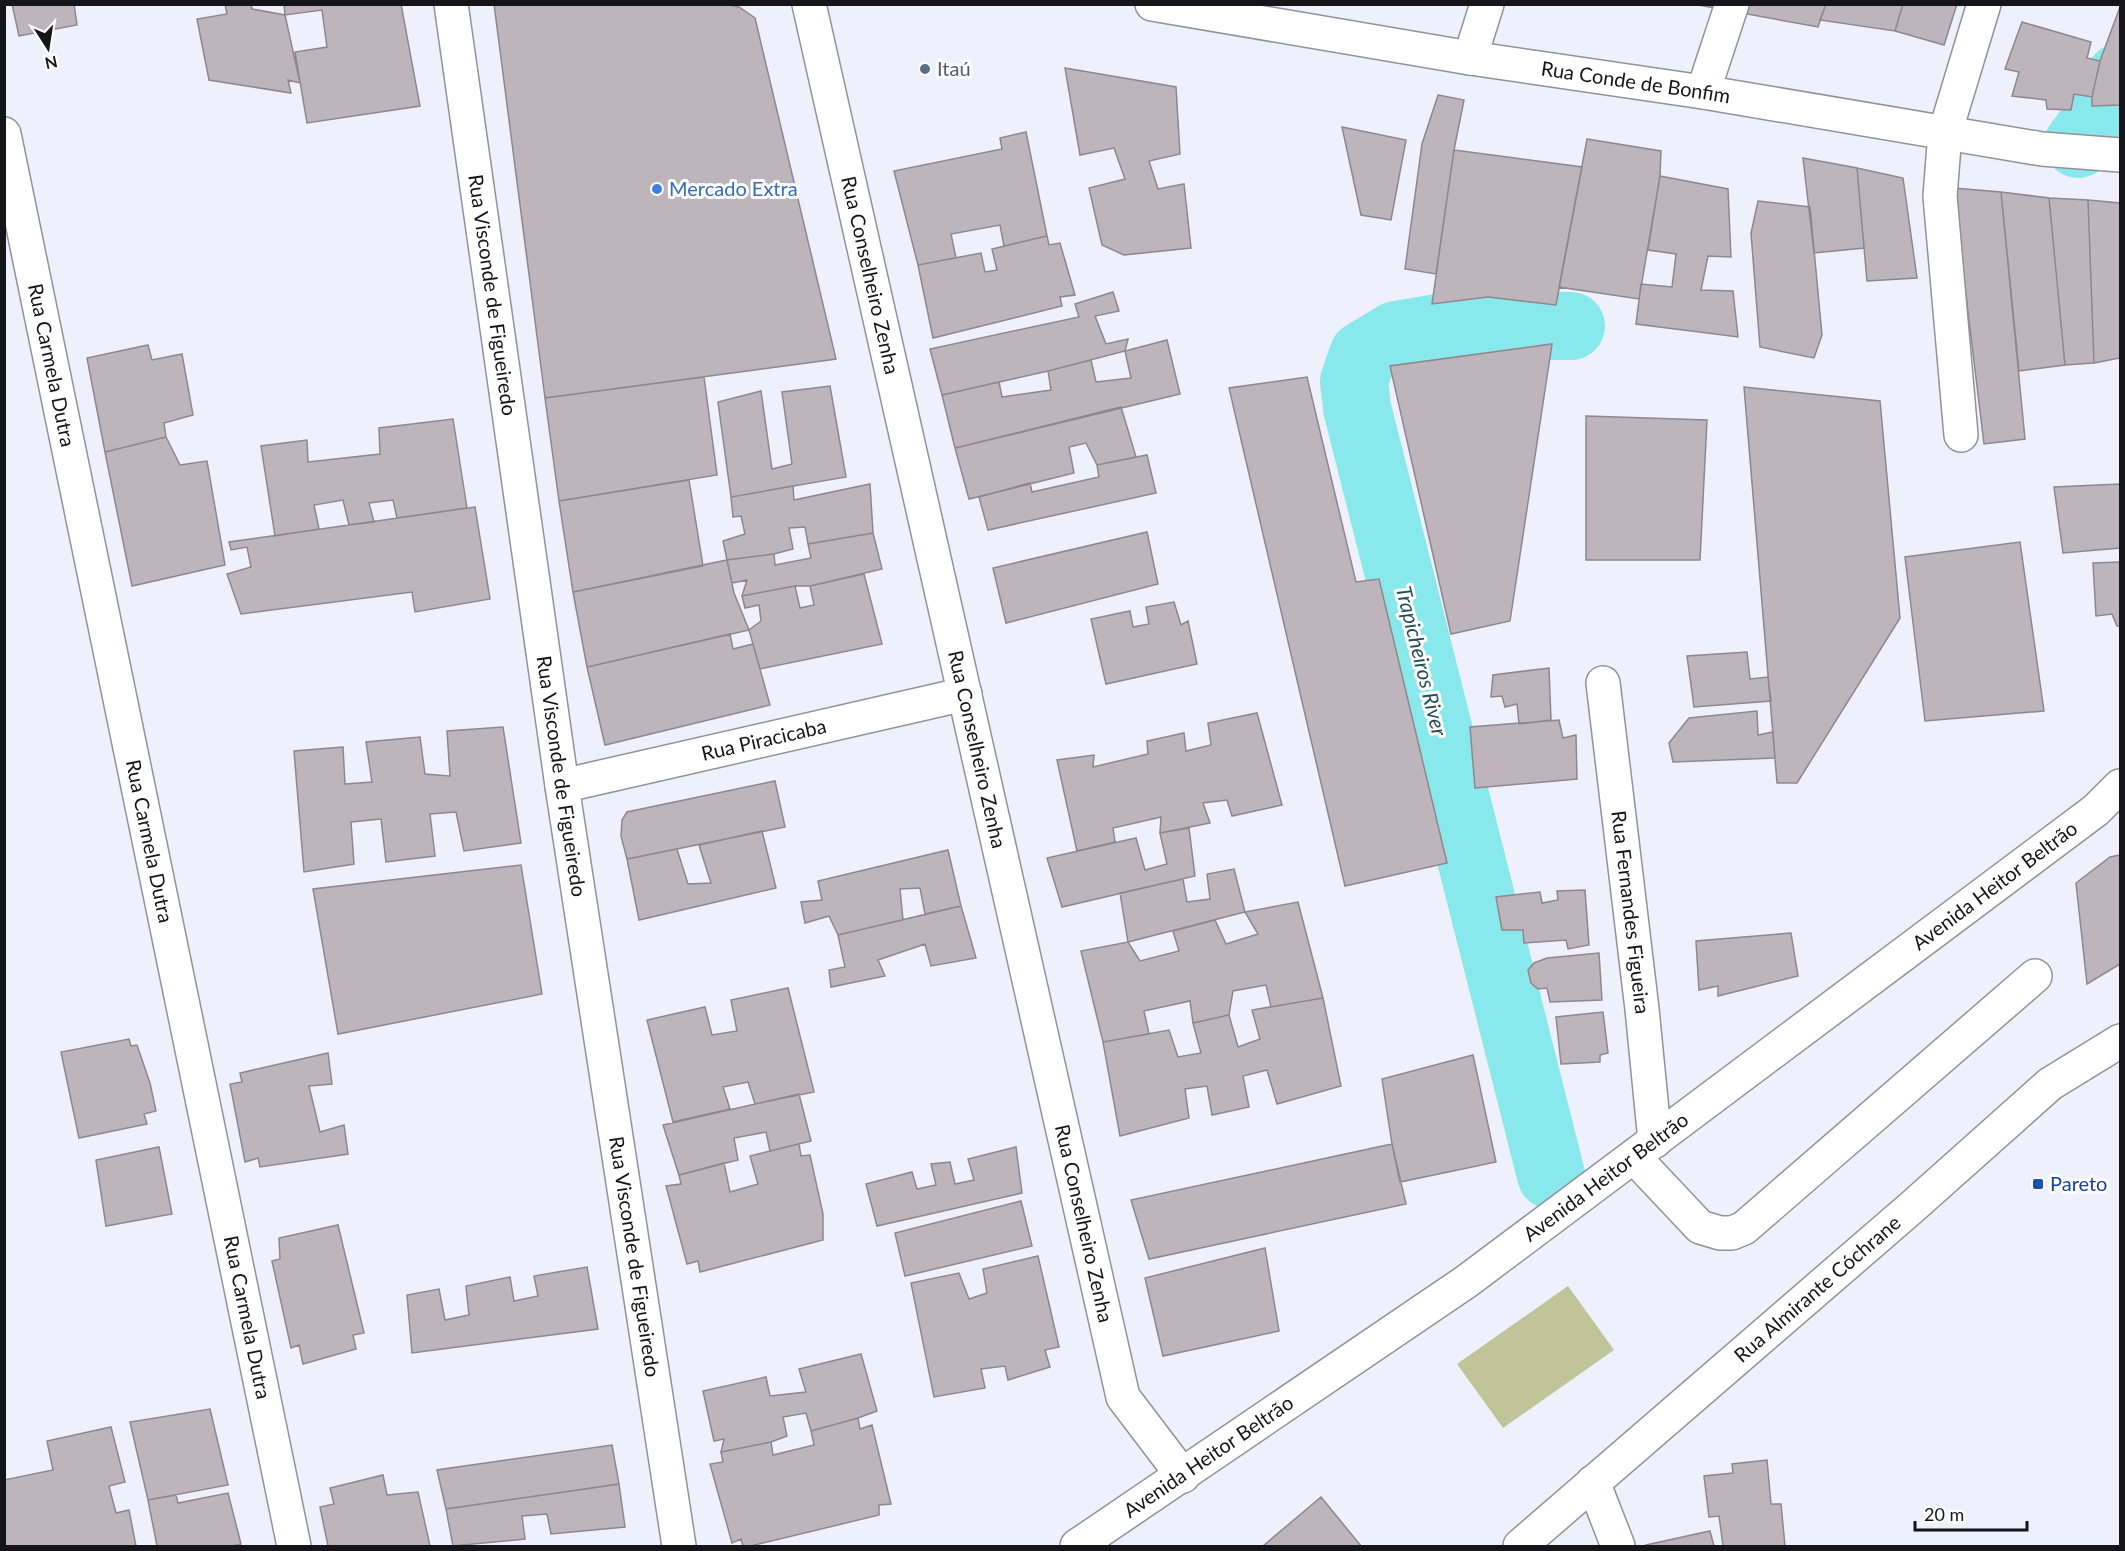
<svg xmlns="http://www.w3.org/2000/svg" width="2125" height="1551" viewBox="0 0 2125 1551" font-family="Lato,sans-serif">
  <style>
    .green { fill: #bfc598 }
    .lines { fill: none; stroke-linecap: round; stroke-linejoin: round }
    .river { stroke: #88e8eb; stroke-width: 68 }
    .building { fill: #beb4bb; stroke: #90868d; stroke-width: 1.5 }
    .minor-casing { stroke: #90929c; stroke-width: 36 }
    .major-casing { stroke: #90929c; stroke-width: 36 }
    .minor { stroke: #fff; stroke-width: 33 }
    .major { stroke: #fff; stroke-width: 33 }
    .service-dot { fill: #5c6f8a; stroke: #fefefe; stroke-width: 2 }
    .shop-dot { fill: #3f7fe0; stroke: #fefefe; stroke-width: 2 }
    .transit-dot { fill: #1a4fb4; stroke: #fefefe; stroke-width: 2 }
    .labels { text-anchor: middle; stroke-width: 6; stroke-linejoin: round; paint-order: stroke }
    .service-label { font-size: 20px; fill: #4e5e75; stroke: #fefefe; text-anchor: start }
    .street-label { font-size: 20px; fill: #151519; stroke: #fefefe }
    .shop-label { font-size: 20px; fill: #366cbe; stroke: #fefefe; text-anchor: start }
    .transit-label { font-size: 20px; fill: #164399; stroke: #fefefe; text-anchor: start }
    .water-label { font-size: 21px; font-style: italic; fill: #245051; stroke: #fefefe }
  </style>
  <rect width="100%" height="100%" fill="#eef0fb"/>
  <path class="green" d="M1568 1286 1614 1350 1503 1428 1457 1364Z"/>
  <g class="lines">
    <path class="river" d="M2078 144 2111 101 2120 77
      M1551 1175 1357 408 1354 381 1363 355 1396 335 1450 326H1571"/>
  </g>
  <path class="building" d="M12 4H74L77 25 19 36Z
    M225 4H251L252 9 285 15 300 83 288 80 291 93 209 80 197 19 227 14Z
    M284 4H401L420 106 307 123 295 52 327 47 322 10 285 15Z
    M494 4H725L739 7 755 18 836 359 545 398Z
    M1693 4H1826L1818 27Z
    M1826 4H1903L1895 31 1820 20Z
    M1903 4H1957L1944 45 1895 31Z
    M2120 7V105L2092 106V97L2100 61Z
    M2022 22 2091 42 2087 58 2100 61 2092 97 2074 94 2071 110 2047 109 2046 100 2012 96 2019 72 2005 69Z
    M1065 68 1176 87 1180 154 1149 161 1158 189 1184 184 1191 248 1124 255 1102 245 1089 188 1125 179 1114 148 1080 155Z
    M1438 95 1464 100 1454 150 1436 274 1405 269 1422 144Z
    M1342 127 1406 140 1391 220 1361 215Z
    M1026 132 1047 236 1004 246 1000 225 951 234 956 258 918 265 894 171 1002 149 1000 138Z
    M1587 139 1661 151 1660 176 1639 299 1559 287Z
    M1454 150 1582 167 1556 305 1488 297 1432 304Z
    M1803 158 1857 168 1864 248 1814 253Z
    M1857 168 1903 178 1917 278 1867 281Z
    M1660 176 1728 189 1731 257 1708 256 1701 290 1733 291 1738 337 1636 324 1641 284 1672 287 1676 254 1648 250Z
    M1953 188 2001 192 2025 439 1984 444Z
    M2001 192 2049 198 2065 365 2019 371Z
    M2049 198 2088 200 2094 363 2065 365Z
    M2088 200 2120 203V358L2094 363Z
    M1758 201 1810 207 1822 335 1814 358 1760 347 1751 233Z
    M1047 236 1049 245 1060 243 1075 295 1060 297 1062 306 933 338 918 265 981 253 985 272 997 270 992 249Z
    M1113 292 1119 311 1095 316 1106 344 1128 339 1125 351 1048 371 942 395 930 349 1079 317 1075 304Z
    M1167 340 1180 394 955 448 942 395 999 382 1002 397 1051 390 1048 371 1091 360 1096 382 1131 378 1125 351Z
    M1552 344 1510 621 1451 634 1390 366Z
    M148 345 152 360 182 354 193 415 164 423 166 437 105 452 87 358Z
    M704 377 717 475 559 501 545 398Z
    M1307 377 1356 582 1379 579 1447 863 1345 886 1229 388Z
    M830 386 846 477 731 497 718 402 761 391 772 469 792 464 782 392Z
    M1744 387 1880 401 1900 618 1797 783H1777Z
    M1121 407 1136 457 1097 465 1086 443 1069 447 1074 473 969 499 955 448Z
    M1586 416 1707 420 1700 560H1586Z
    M453 419 467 508 397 518 393 500 369 503 374 522 349 525 343 500 314 505 319 529 275 536 261 446 307 440 308 462 380 454 379 428Z
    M166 437 180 465 207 461 225 565 132 586 105 452Z
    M1147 455 1156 493 988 530 979 497 1030 483 1032 492 1099 477 1097 465Z
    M689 480 703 566 573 592 559 501Z
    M870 484 873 533 808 544 805 527 789 528 793 549 774 554 727 560 723 541 745 534 741 516 733 517 731 497 793 486 794 500Z
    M2120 484V548L2063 553 2054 487Z
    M475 507 490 599 415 612 412 592 241 614 227 574 251 567 247 547 231 550 229 542Z
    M1147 532 1158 584 1006 623 993 568Z
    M873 533 882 569 810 586H795L742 596 747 580 732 583 727 560 774 554 775 565 811 558 808 544Z
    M2020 542 2044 711 1925 721 1905 557Z
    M727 560 734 593 749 630 587 667 573 592Z
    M2120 562V626H2117L2112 614 2096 616 2093 563Z
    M864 574 882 644 760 669 749 630 761 621 759 605 745 608 742 596 795 586 800 608 814 605 810 586Z
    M1174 602 1181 625 1188 621 1197 664 1106 684 1091 619 1130 611 1133 627 1149 624 1146 607Z
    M730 634 733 649 753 644 770 705 605 745 587 667Z
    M1747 652 1750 679 1768 677 1771 701 1694 707 1687 656Z
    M1549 668 1551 720 1519 724 1517 704 1505 707 1502 696 1491 697 1493 675Z
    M1757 711 1758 735 1773 732 1775 758 1673 762 1669 743 1689 718Z
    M1257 713 1282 805 1232 816 1227 800 1203 803 1210 823 1160 833 1161 817 1113 828 1115 842 1077 851 1057 760 1094 755 1093 767 1148 754 1147 741 1184 733 1186 751 1211 745 1208 723Z
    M1559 720 1563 738 1576 735 1577 779 1475 788 1470 727Z
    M503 727 521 843 464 851 456 812 430 814 435 856 386 862 381 819 351 822 354 864 304 872 294 751 343 747 345 784 372 782 366 742 420 737 425 774 450 776 447 731Z
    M775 781 785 827 627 859 621 836 622 820 627 812Z
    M1189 828 1195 876 1062 907 1047 858 1136 838 1145 870 1167 864 1160 833Z
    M762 831 776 888 639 920 627 859 677 849 688 884 711 883 699 845Z
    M948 850 961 906 925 914 920 888 900 889 903 920 838 935 829 916 805 923 801 902 822 900 818 881Z
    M2120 855V964L2087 984 2076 883 2110 857Z
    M521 865 542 994 338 1034 313 889Z
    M1234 869 1245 912 1128 942 1120 893 1183 879 1187 902 1210 899 1207 874Z
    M1585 890 1589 945 1568 949 1566 940 1524 943 1523 930H1502L1496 897 1540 892 1542 903 1558 900 1557 891Z
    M1298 902 1323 998 1271 1007 1266 985 1233 991 1229 1015 1193 1023 1190 1001 1144 1011 1149 1034 1103 1042 1081 951 1128 942 1140 961 1179 951 1173 931 1215 920 1226 944 1258 934 1245 912Z
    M961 906 976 958 931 966 925 944 878 960 885 976 831 987 829 970 845 967 838 935Z
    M1791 933 1798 976 1718 996V986L1699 990 1696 941Z
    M1599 953 1602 1000 1550 1002 1547 988 1538 989 1531 983 1528 970 1534 963 1547 958Z
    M788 988 814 1092 755 1104 748 1082 723 1087 730 1109 673 1122 647 1020 705 1007 712 1035 737 1031 731 1000Z
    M1323 998 1341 1086 1277 1104 1267 1070 1243 1076 1249 1107 1212 1115 1207 1086 1185 1089 1189 1118 1120 1136 1103 1042 1169 1030 1178 1057 1201 1053 1193 1023 1229 1015 1238 1047 1260 1039 1252 1010Z
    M1603 1012 1608 1053 1600 1055V1062L1561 1064 1556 1017Z
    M129 1039 131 1046 137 1045 150 1083 156 1111 144 1114 147 1124 79 1138 61 1052Z
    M328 1053 332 1084 309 1086 320 1132 344 1125 348 1154 260 1167 258 1158 245 1162 230 1084 242 1082 240 1073Z
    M1473 1055 1496 1162 1400 1182 1392 1144 1382 1079Z
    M799 1094 811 1141 770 1151 766 1132 734 1138 738 1160 679 1175 663 1125Z
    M799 1144 801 1156 810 1155 823 1214V1240L700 1272 698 1261 687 1264 666 1186 681 1184 679 1175 724 1163 730 1192 758 1184 750 1156Z
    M1392 1144 1406 1204 1149 1259 1131 1200Z
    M159 1147 172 1214 106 1226 96 1160Z
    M1016 1147 1022 1193 877 1226 866 1184 912 1172 917 1189 936 1185 931 1164 950 1162 955 1184 974 1180 968 1159Z
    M1021 1201 1032 1246 905 1276 895 1233Z
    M338 1225 364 1333 353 1335 356 1349 303 1364 299 1345 291 1348 272 1261 280 1259 279 1238Z
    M1265 1248 1279 1331 1163 1356 1145 1278Z
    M1038 1256 1059 1347 1045 1350 1050 1367 1008 1380 1005 1366 981 1369 985 1388 934 1397 911 1283 959 1273 969 1299 987 1293 983 1269Z
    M587 1267 598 1329 412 1353 407 1295 439 1289 445 1320 469 1315 466 1286 510 1277 514 1301 538 1296 534 1276Z
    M861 1354 877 1411 858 1418 811 1431 806 1413 783 1417 787 1436 771 1442 721 1452 724 1439 714 1441 703 1391 766 1377 770 1396 806 1392 799 1369Z
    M210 1409 228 1485 148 1500 130 1422Z
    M858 1418 860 1429 872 1425 891 1504 879 1505V1515L751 1546H743L741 1539 732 1543 710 1464 723 1462 721 1452 771 1442 773 1455 814 1445 811 1431Z
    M111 1427 125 1482 109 1486 116 1513 129 1510 136 1546H4V1480L53 1470 47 1441Z
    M612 1445 619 1484 446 1509 437 1470Z
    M1767 1460 1771 1504H1781L1785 1546H1723L1719 1516 1709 1517 1704 1476 1733 1473 1732 1464Z
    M383 1475 387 1495 418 1492 430 1546H328L320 1507 334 1504 330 1488Z
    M619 1484 625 1527 551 1534 547 1514 522 1516 525 1539 453 1546 446 1509Z
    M228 1493 241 1544 231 1546H157L148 1500 176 1495 178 1503Z
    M1321 1497 1361 1546H1263Z
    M1710 1531 1714 1546H1647L1646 1545Z"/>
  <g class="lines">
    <g class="minor-casing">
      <g id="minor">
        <path id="s1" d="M451 4 562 786 679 1546"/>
        <path id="s2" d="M809 4 1123 1397 1183 1476"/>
        <path d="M1470 58 1487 4"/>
        <path d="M1703 92 1732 4"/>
        <path id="s3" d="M4 134 294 1546"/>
        <path d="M1961 435 1940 196 1945 133 1984 4"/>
        <path id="s4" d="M1603 683 1642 1009 1655 1141"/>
        <path id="s5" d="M562 786 965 694"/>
        <path d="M1634 1157 1700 1227 1720 1233H1732L1744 1228 2035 976"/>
        <path d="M1593 1482 1618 1546"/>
        <path id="s6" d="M1520 1546 1911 1208 2050 1084 2120 1041"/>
      </g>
    </g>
    <g class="major-casing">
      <g id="major">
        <path id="s7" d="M1152 4 1470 58 1703 92 2042 149 2120 155"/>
        <path id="s8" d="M1077 1546 1467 1281 2096 810 2120 786"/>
      </g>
    </g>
    <use href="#minor" class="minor"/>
    <use href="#major" class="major"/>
  </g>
  <circle class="service-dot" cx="925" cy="69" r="6"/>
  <circle class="shop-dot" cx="657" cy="189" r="6"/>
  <rect class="transit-dot" x="2032" y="1178" width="12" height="12" rx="3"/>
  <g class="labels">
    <g class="service-label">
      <text x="937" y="76">Itaú</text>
    </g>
    <g class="street-label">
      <text dy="7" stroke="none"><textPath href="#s7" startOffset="490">Rua Conde de Bonfim</textPath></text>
      <text dy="7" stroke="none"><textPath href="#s2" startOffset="278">Rua Conselheiro Zenha</textPath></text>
      <text dy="7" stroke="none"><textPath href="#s1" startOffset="294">Rua Visconde de Figueiredo</textPath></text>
      <text dy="7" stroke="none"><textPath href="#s3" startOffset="236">Rua Carmela Dutra</textPath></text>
      <text dy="7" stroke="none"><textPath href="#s5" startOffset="207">Rua Piracicaba</textPath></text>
      <text dy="7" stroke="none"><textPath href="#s2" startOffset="764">Rua Conselheiro Zenha</textPath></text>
      <text dy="7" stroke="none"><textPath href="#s1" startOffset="780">Rua Visconde de Figueiredo</textPath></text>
      <text dy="7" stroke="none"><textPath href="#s3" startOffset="722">Rua Carmela Dutra</textPath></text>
      <text dy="7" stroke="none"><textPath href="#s8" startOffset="1131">Avenida Heitor Beltrão</textPath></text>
      <text dy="7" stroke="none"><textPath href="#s4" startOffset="231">Rua Fernandes Figueira</textPath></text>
      <text dy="7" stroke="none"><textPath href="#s8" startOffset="645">Avenida Heitor Beltrão</textPath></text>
      <text dy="7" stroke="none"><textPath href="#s2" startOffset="1250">Rua Conselheiro Zenha</textPath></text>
      <text dy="7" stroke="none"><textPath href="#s1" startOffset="1266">Rua Visconde de Figueiredo</textPath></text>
      <text dy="7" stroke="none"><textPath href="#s6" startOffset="393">Rua Almirante Cóchrane</textPath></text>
      <text dy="7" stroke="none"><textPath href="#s3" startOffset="1208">Rua Carmela Dutra</textPath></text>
      <text dy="7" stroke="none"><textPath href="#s8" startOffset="159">Avenida Heitor Beltrão</textPath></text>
    </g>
    <g class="shop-label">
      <text x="669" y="196">Mercado Extra</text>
    </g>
    <g class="transit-label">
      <text x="2050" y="1191">Pareto</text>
    </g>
    <g class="water-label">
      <text transform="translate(1421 661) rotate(76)" y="7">Trapicheiros River</text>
    </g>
  </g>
  <rect width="2125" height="1551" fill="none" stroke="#151519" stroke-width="12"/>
  <g transform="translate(48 48) rotate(168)" stroke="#fefefe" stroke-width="4.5" paint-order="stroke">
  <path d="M0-4.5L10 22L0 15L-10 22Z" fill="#151519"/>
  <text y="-9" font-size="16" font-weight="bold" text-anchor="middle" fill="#151519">N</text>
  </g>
  <path d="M1915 1521v9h112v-9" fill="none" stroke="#151519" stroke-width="3"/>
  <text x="1924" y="1521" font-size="18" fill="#151519" stroke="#fefefe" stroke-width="4.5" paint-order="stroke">20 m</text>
</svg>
